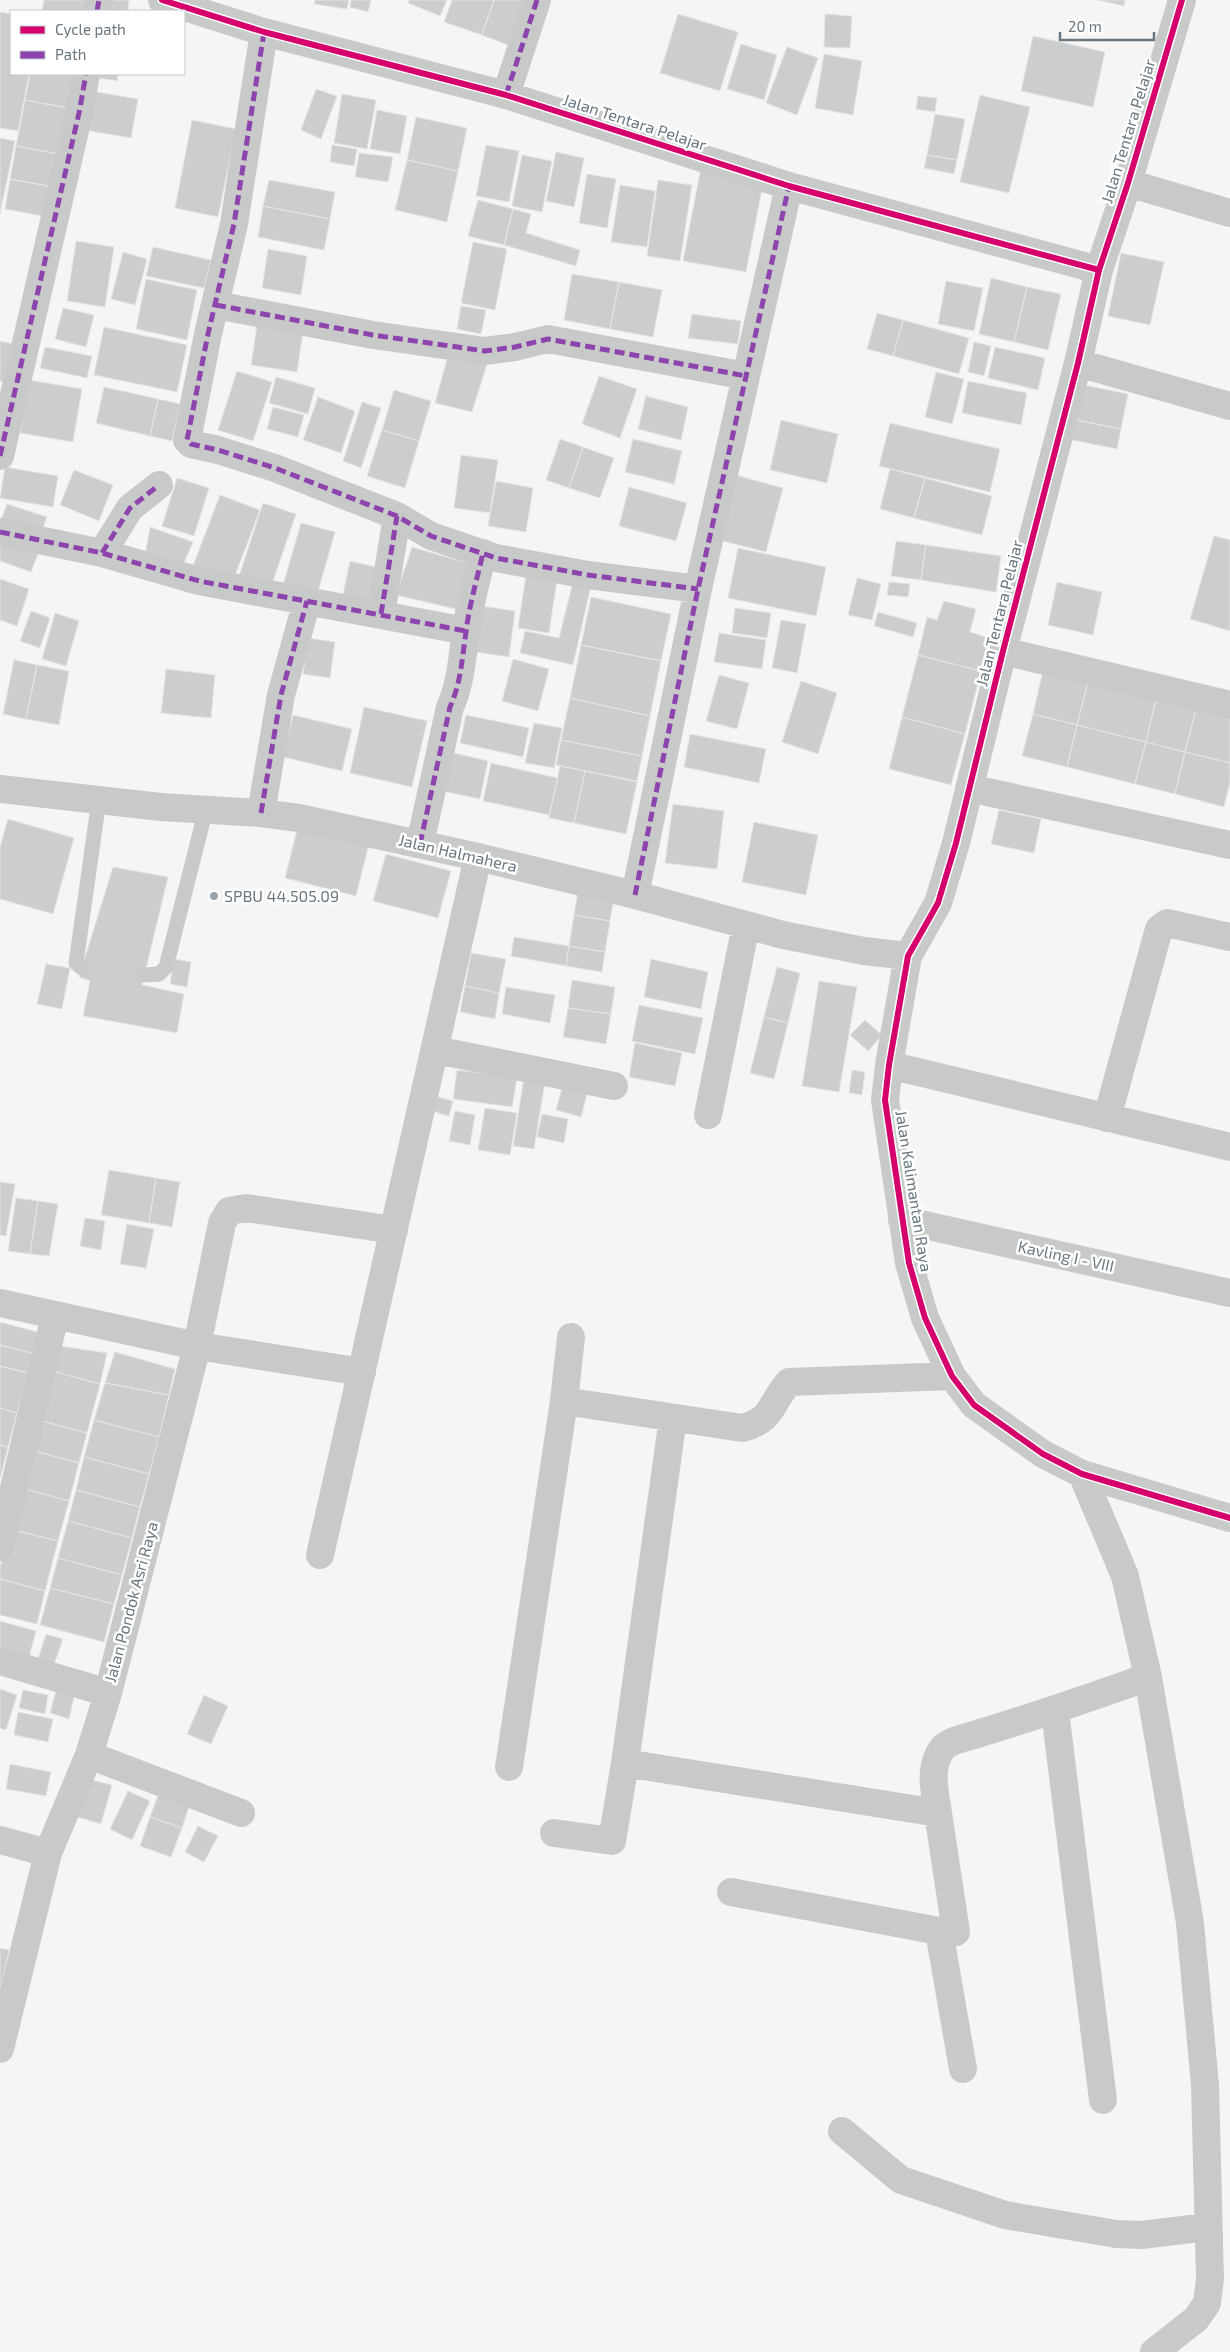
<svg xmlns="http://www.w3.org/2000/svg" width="1230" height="2352" viewBox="0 0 1230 2352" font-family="'Exo 2',sans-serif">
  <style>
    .building { fill: #cccdce; stroke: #e4e4e4 }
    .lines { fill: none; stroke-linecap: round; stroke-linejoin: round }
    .lane { stroke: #c8caca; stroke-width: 15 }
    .street { stroke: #c8caca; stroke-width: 28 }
    .quiet { stroke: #8e44ad; stroke-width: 5; stroke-dasharray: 10 5; stroke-linecap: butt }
    .cycleway-casing { stroke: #fff; stroke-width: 9 }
    .cycleway { stroke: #d6006c; stroke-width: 6 }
    .poi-dot { fill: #9aa3aa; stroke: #fff; stroke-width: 2 }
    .labels { text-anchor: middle; stroke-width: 5; stroke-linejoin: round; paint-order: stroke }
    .street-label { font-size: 16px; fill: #697781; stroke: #fff }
    .poi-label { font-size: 16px; fill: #697781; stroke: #fff; text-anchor: start }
  </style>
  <rect width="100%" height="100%" fill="#f5f5f5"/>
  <path class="building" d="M44 0H94L91 11H42Z
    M104 0H129L128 11H103Z
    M315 0H349L347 9 314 4Z
    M351 0H371L368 12 350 7Z
    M409 0H447L440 16 408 3Z
    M452 0H494L482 35 444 22Z
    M494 0H524L508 45 482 35Z
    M1097 0H1125L1124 6Z
    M0 12 11 14V74H29L18 131 0 128Z
    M678 14 738 32 720 91 660 73Z
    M825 14 852 16 850 48 824 47Z
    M1033 36 1105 52 1093 107 1021 91Z
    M741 44 777 55 764 100 727 89Z
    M787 47 818 58 797 115 766 103Z
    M824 54 862 61 853 115 815 108Z
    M30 74H64L79 76 73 109 25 100Z
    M93 74H118L117 81 93 77Z
    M316 89 337 96 321 139 301 130Z
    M91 91 138 99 131 138 85 130Z
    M342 94 376 100 367 149 334 143Z
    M980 95 1030 107 1009 193 960 182Z
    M918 96 937 98 935 112 916 109Z
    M25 100 73 109 64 155 16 146Z
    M377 110 407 116 400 154 370 149Z
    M935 114 965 119 957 160 927 155Z
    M416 117 467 128 458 171 407 160Z
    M192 120 236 129 218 217 175 208Z
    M0 138 15 141 0 214Z
    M332 145 357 149 354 166 330 162Z
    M486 145 519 151 509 202 476 196Z
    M16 146 64 155 59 188 10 179Z
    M556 152 584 158 574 207 546 201Z
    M359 153 393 157 388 182 355 177Z
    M522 155 552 161 542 212 512 206Z
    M927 155 957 160 954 174 924 168Z
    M407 160 458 171 447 222 395 210Z
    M700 172 763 184 746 272 683 261Z
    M587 174 616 179 607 228 579 223Z
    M10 179 59 188 53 218 5 209Z
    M269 180 335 192 330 219 263 206Z
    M658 180 692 185 680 261 647 256Z
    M620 185 655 191 647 247 611 242Z
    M478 200 513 209 504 245 468 236Z
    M263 206 330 219 324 250 258 237Z
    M513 209 531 214 526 233 580 250 576 266 504 245Z
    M76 241 114 247 105 307 67 301Z
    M473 242 507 249 495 310 461 303Z
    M153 247 211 260 204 288 146 276Z
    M268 249 307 256 301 295 262 288Z
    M123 252 147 259 135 305 111 299Z
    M1121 253 1164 262 1150 325 1108 316Z
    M572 274 619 282 610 329 564 320Z
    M991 278 1027 287 1014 342 979 334Z
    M146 279 197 290 187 340 136 329Z
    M946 281 983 288 974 331 938 324Z
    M619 282 662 290 653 337 610 329Z
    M1027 287 1061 294 1048 350 1014 342Z
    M461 306 486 310 481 334 457 329Z
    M63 308 94 315 86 347 55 339Z
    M877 313 903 320 893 356 867 349Z
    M692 314 741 321 738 344 688 338Z
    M903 320 969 338 959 374 893 356Z
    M257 325 303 332 297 372 251 365Z
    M104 327 187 345 177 392 94 375Z
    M0 341 14 344 7 382 0 381Z
    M974 342 991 346 984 376 968 372Z
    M45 347 92 356 87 378 40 368Z
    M995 347 1045 358 1038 390 988 378Z
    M447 359 487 364 472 412 435 403Z
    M237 371 272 382 253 441 218 430Z
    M936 372 964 379 952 424 925 417Z
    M599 376 637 389 620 438 582 424Z
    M276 377 315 388 308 414 269 403Z
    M29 380 82 389 73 442 20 433Z
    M968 381 1027 393 1021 425 962 413Z
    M1084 385 1128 394 1121 429 1076 420Z
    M104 387 158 399 150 436 96 423Z
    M394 390 431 401 419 441 382 430Z
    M646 396 688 407 681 440 638 429Z
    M318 397 355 411 341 453 303 440Z
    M158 399 180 404 172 441 150 436Z
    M362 402 381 408 361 468 343 461Z
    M273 407 304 415 298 437 267 429Z
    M781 420 838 434 827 483 770 470Z
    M1076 420 1121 429 1117 449 1072 440Z
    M890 423 1000 449 990 492 879 466Z
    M382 430 419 441 405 488 367 476Z
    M560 439 583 447 569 488 546 480Z
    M633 439 682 451 674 484 625 472Z
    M583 447 614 458 600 498 569 488Z
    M461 455 498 460 490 513 454 508Z
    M5 467 58 476 53 507 0 498Z
    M890 469 925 478 914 518 880 509Z
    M74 470 113 485 99 521 60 505Z
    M732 474 783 488 766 552 715 539Z
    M177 478 209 488 194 536 162 526Z
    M925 478 992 496 982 535 914 518Z
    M496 481 533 488 526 532 488 526Z
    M629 487 687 503 676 541 619 526Z
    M220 495 260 510 231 586 191 571Z
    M263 503 296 514 270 590 238 579Z
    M7 504 47 517 40 536 0 522Z
    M301 523 335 532 317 595 283 585Z
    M150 527 193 542 181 570 144 561Z
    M1214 536 1230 540V631L1190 619Z
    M0 541 38 554 31 572 0 561Z
    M896 541 926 545 921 580 891 576Z
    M926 545 1001 556 996 592 921 580Z
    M412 547 471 564 460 610 396 595Z
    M738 548 826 567 816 616 728 598Z
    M350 561 385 569 375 612 341 604Z
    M527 568 558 573 549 633 518 628Z
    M857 578 881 584 872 620 848 615Z
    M0 579 29 589 17 626 0 620Z
    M573 582 591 586 573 665 520 653 525 631 559 638Z
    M889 582 910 584 908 597 887 595Z
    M1057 582 1102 592 1093 635 1048 625Z
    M591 597 671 614 661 661 581 645Z
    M944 601 976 609 970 632 988 638 981 671 918 655 927 617 937 620Z
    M475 605 515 611 509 657 468 651Z
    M735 608 771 613 767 638 732 633Z
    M31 611 50 618 40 648 20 641Z
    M878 612 917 623 913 637 874 626Z
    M55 613 79 621 66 666 42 659Z
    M781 620 806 624 797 673 772 668Z
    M719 633 766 640 762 669 714 662Z
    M308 638 335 642 330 678 303 674Z
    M581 645 661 661 650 716 570 698Z
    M918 655 981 671 965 734 902 717Z
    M513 659 549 669 538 711 502 701Z
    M14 660 37 665 26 719 3 714Z
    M37 665 69 671 59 725 26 719Z
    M1044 666 1089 678 1077 725 1033 714Z
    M166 669 215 675 211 718 161 713Z
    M719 675 749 683 737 729 706 721Z
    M1089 678 1157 695 1146 742 1077 725Z
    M801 681 837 693 818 754 782 742Z
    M1157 695 1197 705 1185 752 1146 742Z
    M570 698 650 716 642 756 561 740Z
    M1197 705 1230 713V763L1185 752Z
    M364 707 427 721 412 787 350 773Z
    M1033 714 1077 725 1067 767 1022 756Z
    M293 715 352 729 342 771 283 757Z
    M466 715 529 728 523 757 460 743Z
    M902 717 965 734 951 785 889 769Z
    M534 723 562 728 554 768 525 763Z
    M1077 725 1146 742 1135 784 1067 767Z
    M690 734 766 749 759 783 684 767Z
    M561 740 642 756 637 781 556 765Z
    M1146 742 1185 752 1175 794 1135 784Z
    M450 752 488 761 480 799 442 791Z
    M1185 752 1230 763V782L1224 807 1175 794Z
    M491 763 558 778 549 815 483 801Z
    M560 766 585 771 574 823 549 818Z
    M585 771 637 782 626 834 574 823Z
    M673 804 724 811 717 869 665 863Z
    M999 810 1041 819 1034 853 991 844Z
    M8 819 74 838 53 914 0 899V847Z
    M754 822 818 835 806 895 742 882Z
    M298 826 369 844 356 896 285 878Z
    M386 854 451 871 438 918 373 901Z
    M113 867 168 877 142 985 184 994 177 1033 83 1016 90 981 79 977Z
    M578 891 614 898 610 921 574 915Z
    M574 915 610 921 605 952 569 946Z
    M514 937 569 946 566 966 511 956Z
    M569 946 605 952 602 972 566 966Z
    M471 953 506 959 499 993 465 986Z
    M174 959 191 962 187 987 170 984Z
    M651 959 708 972 701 1009 644 997Z
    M46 964 70 968 62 1009 37 1004Z
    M777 967 800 973 788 1023 764 1017Z
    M572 980 615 987 611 1014 568 1008Z
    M819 981 857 987 839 1092 802 1086Z
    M465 986 499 993 495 1019 460 1012Z
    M506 987 555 995 550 1023 502 1014Z
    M639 1005 703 1018 695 1054 632 1041Z
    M568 1008 611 1014 606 1044 563 1037Z
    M764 1017 788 1023 774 1079 750 1073Z
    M865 1020 882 1035 868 1051 850 1035Z
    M635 1043 682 1053 675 1086 629 1077Z
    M457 1070 517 1078 512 1107 453 1099Z
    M852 1070 865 1072 862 1095 849 1093Z
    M524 1078 545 1082 534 1149 513 1146Z
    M563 1084 588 1091 581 1117 556 1110Z
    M428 1094 453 1101 449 1116 424 1109Z
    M485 1108 517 1113 510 1155 478 1150Z
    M455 1111 475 1115 470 1145 449 1141Z
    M542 1114 568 1119 564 1143 537 1137Z
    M109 1170 156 1178 149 1223 101 1215Z
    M156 1178 180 1182 172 1227 149 1223Z
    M0 1182 15 1184 6 1236 0 1235Z
    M16 1198 38 1201 30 1254 8 1251Z
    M38 1201 58 1204 49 1256 30 1254Z
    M85 1218 105 1221 101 1250 80 1246Z
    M127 1224 154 1229 146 1268 120 1264Z
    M0 1322 41 1333 35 1354 0 1345Z
    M0 1345 35 1354 28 1373 0 1366Z
    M59 1346 107 1353 100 1384 52 1371Z
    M115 1352 175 1369 169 1395 105 1383Z
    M0 1366 28 1373 17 1413 0 1408Z
    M52 1371 100 1384 87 1433 39 1420Z
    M105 1383 169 1395 159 1437 94 1420Z
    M0 1408 17 1413 8 1447 0 1445Z
    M39 1420 87 1433 79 1463 31 1450Z
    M94 1420 159 1437 149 1474 84 1457Z
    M0 1445 8 1447 0 1479Z
    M31 1450 79 1463 69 1501 21 1488Z
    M84 1457 149 1474 140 1507 76 1490Z
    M21 1488 69 1501 58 1541 10 1529Z
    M76 1490 140 1507 132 1538 68 1521Z
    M68 1521 132 1538 122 1575 58 1558Z
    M10 1529 58 1541 45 1591 0 1579V1567Z
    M58 1558 122 1575 114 1604 50 1588Z
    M0 1579 45 1591 37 1624 0 1615Z
    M50 1588 114 1604 104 1642 40 1625Z
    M0 1621 36 1631 27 1665 0 1656Z
    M46 1634 63 1639 52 1670 36 1665Z
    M58 1683 76 1688 69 1719 50 1713Z
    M0 1689 17 1695 6 1730 0 1728Z
    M23 1690 48 1695 45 1714 19 1708Z
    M204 1695 228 1706 211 1744 187 1734Z
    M18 1712 53 1719 48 1742 14 1735Z
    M10 1764 51 1772 46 1796 6 1789Z
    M84 1778 112 1785 101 1824 74 1816Z
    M160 1790 191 1801 182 1828 150 1817Z
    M128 1791 150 1801 132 1840 110 1829Z
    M150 1817 182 1828 171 1857 140 1846Z
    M198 1826 218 1836 204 1862 185 1852Z
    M0 1948 9 1950 0 1992Z"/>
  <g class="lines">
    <path class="lane" d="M82 968 76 963 99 800
      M144 975 159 974 166 967 206 809"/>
    <path class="street" d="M162 0 264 32 506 95 789 186 1099 270
      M1182 0 1128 183 1099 270 1078 363 1003 651 956 843 938 903 908 956 889 1065 885 1100 909 1263 925 1318 952 1376 974 1405 1043 1454 1082 1474 1230 1518
      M97 11 99 0
      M264 32 234 224 208 334 187 440 191 444 218 450 275 468 397 516 431 536 496 558 588 575 698 589
      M506 95 537 0
      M1128 183 1230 213
      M216 305 373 335 485 351 515 347 548 339 746 376
      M1078 363 1230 406
      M0 456 79 113 86 74
      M0 532 102 553 199 581 466 631
      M102 553 130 508 159 485
      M381 614 397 516
      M1003 651 1230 705
      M969 788 1230 845
      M0 789 161 807 261 813 299 818 478 857 635 895 783 935 864 951 908 956
      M261 813 281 695 307 601
      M420 844 450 707C461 683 462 658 466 632 469 606 477 579 483 553
      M635 895 698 589 789 186
      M436 1050 614 1086
      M889 1065 1230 1147
      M708 1115 746 925
      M1107 1118 1159 929 1167 923 1230 937
      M902 1220 1230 1293
      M0 1303 197 1346 108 1693 89 1755 48 1853 0 2049
      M362 1372 197 1346 222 1223 229 1211 246 1208 394 1230
      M564 1401 571 1337
      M673 1418 625 1763 938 1813C935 1792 928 1768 942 1749 949 1740 969 1737 980 1733 1037 1716 1092 1697 1148 1677
      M1082 1474 1125 1576 1148 1677 1190 1923 1205 2085 1210 2279 1207 2303 1196 2319 1154 2352
      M0 1547 55 1316
      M320 1555 478 857
      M0 1661 108 1693
      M1055 1711 1103 2100
      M89 1755 241 1813
      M509 1767 564 1401 742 1428C774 1420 770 1403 789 1382L952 1376
      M554 1833 612 1841 625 1763
      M0 1840 48 1853
      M731 1892 939 1931 956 1932 938 1813
      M939 1931 963 2069
      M842 2131 901 2180 1005 2215 1116 2234 1141 2235 1208 2227"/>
    <path class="quiet" d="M97 11 99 0
      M264 32 234 224 208 334 187 440 191 444 218 450 275 468 397 516 431 536 496 558 588 575 698 589
      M506 95 537 0
      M216 305 373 335 485 351 515 347 548 339 746 376
      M0 456 79 113 86 74
      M0 532 102 553 199 581 466 631
      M102 553 130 508 159 485
      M381 614 397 516
      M261 813 281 695 307 601
      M420 844 450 707C461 683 462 658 466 632 469 606 477 579 483 553
      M635 895 698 589 789 186"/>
    <g class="cycleway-casing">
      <path id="cycleway" d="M162 0 264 32 506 95 789 186 1099 270
        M1182 0 1128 183 1099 270 1078 363 1003 651 956 843 938 903 908 956 889 1065 885 1100 909 1263 925 1318 952 1376 974 1405 1043 1454 1082 1474 1230 1518"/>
    </g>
    <use href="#cycleway" class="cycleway"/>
  </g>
  <circle class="poi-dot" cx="214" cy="896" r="5"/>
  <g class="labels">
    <g class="street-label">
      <text transform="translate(635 122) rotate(18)" y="6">Jalan Tentara Pelajar</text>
      <text transform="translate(1128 131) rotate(-73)" y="6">Jalan Tentara Pelajar</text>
      <text transform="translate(999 613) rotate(-76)" y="6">Jalan Tentara Pelajar</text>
      <text transform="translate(458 853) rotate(13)" y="6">Jalan Halmahera</text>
      <text transform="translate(914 1191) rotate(81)" y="6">Jalan Kalimantan Raya</text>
      <text transform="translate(1066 1256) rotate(12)" y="6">Kavling I - VIII</text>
      <text transform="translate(131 1602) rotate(-75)" y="6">Jalan Pondok Asri Raya</text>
    </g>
    <g class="poi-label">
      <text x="224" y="902">SPBU 44.505.09</text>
    </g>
  </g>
  <rect x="10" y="10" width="175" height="65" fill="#ffffff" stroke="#c3c9cd"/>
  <rect x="20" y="26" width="25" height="8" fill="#d6006c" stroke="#c3c9cd"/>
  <text x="55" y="35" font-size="15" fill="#697781">Cycle path</text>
  <rect x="20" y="51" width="25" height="8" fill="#8e44ad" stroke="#c3c9cd"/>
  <text x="55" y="60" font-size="15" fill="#697781">Path</text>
  <path d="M1060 32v8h94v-8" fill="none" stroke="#697781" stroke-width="2.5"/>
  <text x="1068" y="32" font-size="15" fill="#697781" stroke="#ffffff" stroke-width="4" paint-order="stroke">20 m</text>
</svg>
